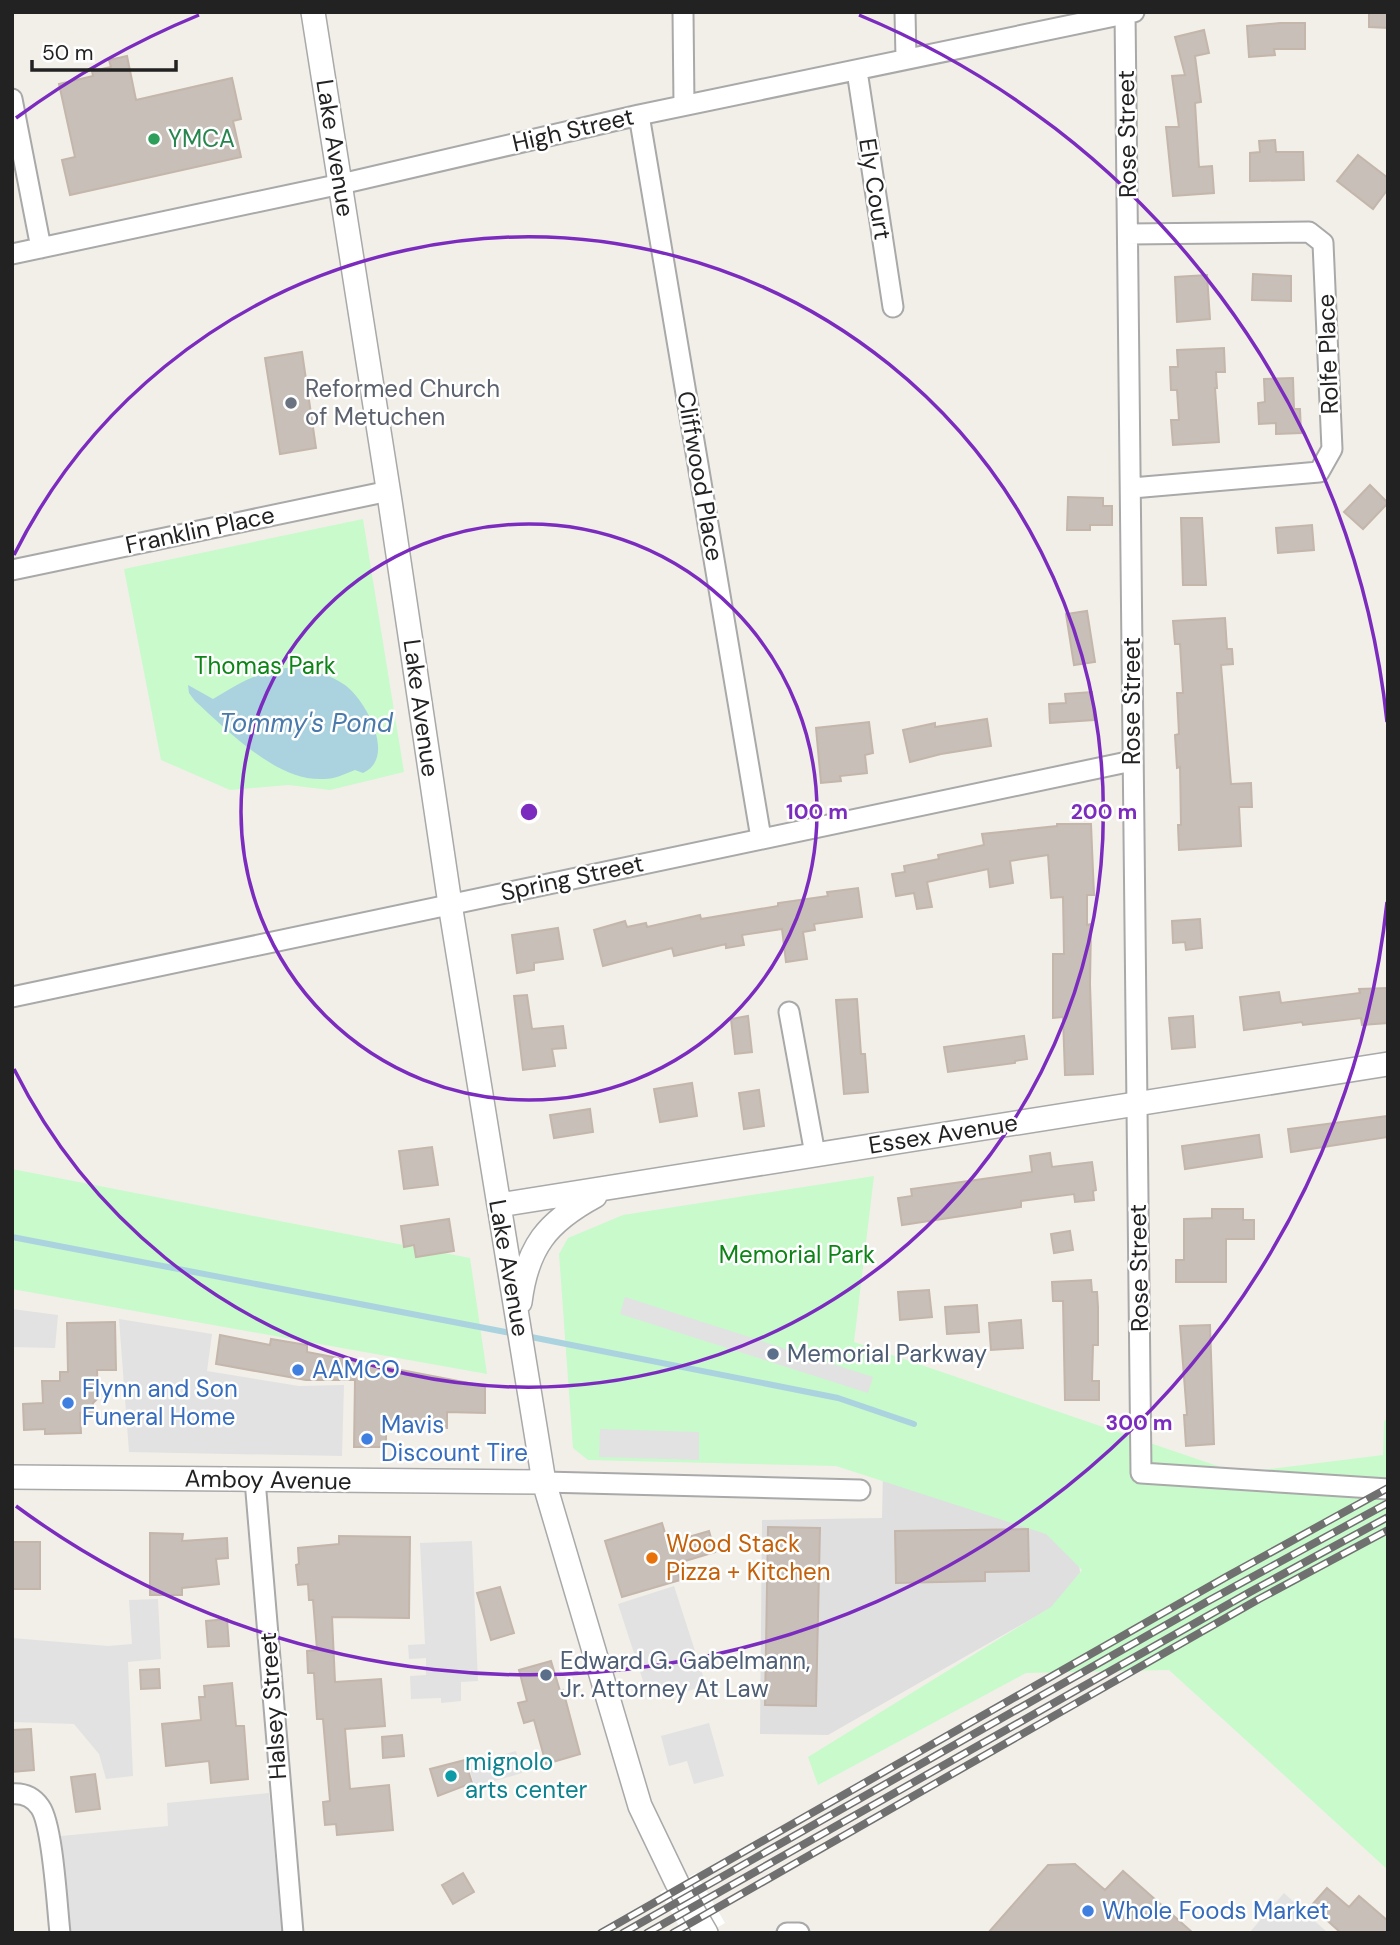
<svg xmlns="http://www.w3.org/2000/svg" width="1400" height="1945" viewBox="0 0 1400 1945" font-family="'DM Sans',sans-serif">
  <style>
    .residential { fill: #e0dfdf }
    .park { fill: #c8facc }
    .parking { fill: #e2e2e2 }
    .water { fill: #aad3df }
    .pier { fill: #fff }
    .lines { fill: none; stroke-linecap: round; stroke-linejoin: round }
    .stream { stroke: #aad3df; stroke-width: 6 }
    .building { fill: #c7bfb8; stroke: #c4b6ab; stroke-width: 2 }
    .minor-casing { stroke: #a9a9a9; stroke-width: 23 }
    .tertiary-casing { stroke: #a9a9a9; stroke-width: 26 }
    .minor { stroke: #fff; stroke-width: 19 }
    .tertiary { stroke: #fff; stroke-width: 23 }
    .rail-casing { stroke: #707070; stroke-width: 8 }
    .rail { stroke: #fff; stroke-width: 5; stroke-dasharray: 16; stroke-linecap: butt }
    .ring { fill: none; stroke: #7b2cbf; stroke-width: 3.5 }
    .leisure-dot { fill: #2e9e5b; stroke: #fff; stroke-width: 2.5 }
    .worship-dot { fill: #6b7280; stroke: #fff; stroke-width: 2.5 }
    .service-dot { fill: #5c6f8a; stroke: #fff; stroke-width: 2.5 }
    .shop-dot { fill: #3f7fe0; stroke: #fff; stroke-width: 2.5 }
    .food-dot { fill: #e8710a; stroke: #fff; stroke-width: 2.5 }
    .culture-dot { fill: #0f9aa8; stroke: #fff; stroke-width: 2.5 }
    .labels { text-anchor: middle; stroke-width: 5; stroke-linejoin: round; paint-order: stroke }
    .street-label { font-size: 24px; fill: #222; stroke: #fff }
    .leisure-label { font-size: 24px; fill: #27864d; stroke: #fff; text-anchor: start }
    .worship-label { font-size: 24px; fill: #5b616d; stroke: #fff; text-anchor: start }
    .park-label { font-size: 24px; fill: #0c8416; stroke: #fff }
    .service-label { font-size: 24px; fill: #4e5e75; stroke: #fff; text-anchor: start }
    .shop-label { font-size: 24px; fill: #366cbe; stroke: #fff; text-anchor: start }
    .food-label { font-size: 24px; fill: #c56008; stroke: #fff; text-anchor: start }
    .culture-label { font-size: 24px; fill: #0d838f; stroke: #fff; text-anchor: start }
    .water-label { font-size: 26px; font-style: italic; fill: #4a7aab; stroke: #fff }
    .centre { fill: #7b2cbf; stroke: #fff; stroke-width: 3.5 }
    .ring-label { font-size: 21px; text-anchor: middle; font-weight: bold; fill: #7b2cbf; stroke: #fff; stroke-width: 5; stroke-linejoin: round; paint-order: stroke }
  </style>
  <rect width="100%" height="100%" fill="#f2efe9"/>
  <path class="residential" d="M883 1471 1076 1537 1082 1590 828 1735 760 1734 762 1520 882 1518Z"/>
  <path class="park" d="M363 519 404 772 330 790 288 785 230 790 161 760 124 569Z
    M12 1169 470 1258 487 1374 12 1289Z
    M874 1176 854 1342 1238 1473 1383 1455 1384 1421 1388 1418V1870L1169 1670 1026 1673 818 1785 808 1757 1051 1607 1082 1570 1046 1534 836 1466 588 1460 573 1448 559 1254 568 1238 623 1215Z"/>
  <path class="parking" d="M625 1297 873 1377 868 1393 620 1314Z
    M12 1309 58 1315 55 1348 12 1347Z
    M119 1319 212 1334 207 1371 299 1386 344 1385 342 1456 129 1452Z
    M600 1429 699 1432V1460L599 1457Z
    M472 1541 478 1681 461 1682V1701L441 1703V1698L411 1699 410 1676 426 1675V1658L409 1659 408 1645 425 1644 420 1543Z
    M674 1586 706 1685 673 1696 670 1686 647 1693 618 1604Z
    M158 1599 161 1659 128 1662 133 1776 106 1779 99 1754 74 1724 12 1722V1638L108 1646 132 1644 129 1600Z
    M709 1723 724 1776 694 1784 687 1761 669 1766 661 1736Z
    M516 1751 522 1773 475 1787 468 1765Z
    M269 1793 282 1933H70L61 1836 168 1826 167 1803Z
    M1284 1893 1328 1933H1249Z"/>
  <path class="water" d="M294 667C313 671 329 674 345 685 366 700 397 758 363 773L355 770C345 774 335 779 324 779 277 782 227 730 195 701L189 693 188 685 213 699C244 681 257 671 294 667Z"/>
  <path class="pier" d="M696 1873 725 1923 708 1933H683L660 1892Z"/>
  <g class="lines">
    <path class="stream" d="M12 1237 516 1334
      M526 1336 838 1398 914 1424"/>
  </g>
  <path class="building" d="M1369 12H1388V28L1369 27Z
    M1280 23H1305V49H1274L1275 55 1249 57 1247 26Z
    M1204 30 1209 53 1195 56 1201 102 1195 103 1199 167 1212 166 1214 193 1173 196 1166 127H1179L1172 76 1185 75 1175 37Z
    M127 56 136 100 232 78 241 119 233 121 241 157 70 195 62 160 75 157 59 84 93 76 92 71 111 67 109 60Z
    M1275 140 1276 152H1303L1304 180 1250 181V153L1260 152 1259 141Z
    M1358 155 1388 178V189L1373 209 1337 181Z
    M1253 274 1291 276V301L1252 300Z
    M1207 275 1210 319 1177 322 1175 277Z
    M1224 348 1225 372H1216L1217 388H1215L1219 442 1173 445 1171 420H1179L1177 390H1171L1170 367H1178L1177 350Z
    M302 352 316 448 280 454 265 358Z
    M1293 378 1294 409H1300L1301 433 1276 434V423L1259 424 1258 403 1265 402 1264 379Z
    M1370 485 1388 503 1363 529 1344 512Z
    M1068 497 1103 498V506H1112V525H1090V530H1067Z
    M1181 518H1202L1206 585H1183Z
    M1312 525 1314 550 1278 553 1276 528Z
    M1087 611 1095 662 1074 665 1066 614Z
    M1225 618 1227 649H1232L1233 664 1221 665 1231 784 1251 783 1252 807H1239L1241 846 1179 850 1178 825H1181L1180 767 1177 768 1175 735 1179 734 1177 693H1183L1180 644H1175L1173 621Z
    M1092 692 1094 720 1050 723 1049 704 1066 703 1065 694Z
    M987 719 991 746 941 754 910 762 903 730 935 723V727Z
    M869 722 873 753 865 755 867 773 840 776 841 781 821 783 816 728Z
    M1057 824H1091L1094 895H1087V925L1091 924 1090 984 1093 1074 1065 1075 1063 1017 1053 1018V954H1064L1063 897 1051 898 1048 855 1010 861 1013 883 990 887 988 869 927 882 932 907 917 909 914 893 896 896 892 874 905 872 904 866 939 859 938 855 984 845 982 834 1057 826Z
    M858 888 862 917 814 924 815 930 803 932 807 959 786 962 782 929 742 935 744 945 726 948V944L674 956 672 948 603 966 594 930 625 921 627 927 646 923 647 927 700 915 701 919 778 906V903L828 896 827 892Z
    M1200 919 1202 948 1186 950 1185 942 1173 943 1172 921Z
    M558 928 563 959 534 963V970L517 973 512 935Z
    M1388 988V1023L1362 1025 1361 1018 1303 1025 1302 1022 1244 1030 1240 997 1279 992 1281 1003 1360 993 1359 989Z
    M527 995 532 1029 563 1026 566 1048 552 1049 555 1066 523 1070 514 996Z
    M857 999 861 1054H865L868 1092 844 1094 836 1000Z
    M748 1016 752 1052 735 1054 731 1019Z
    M1193 1016 1195 1047 1172 1049 1169 1018Z
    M1024 1036 1027 1059 1015 1061V1063L948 1072 944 1047Z
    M692 1083 697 1116 660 1122 654 1089Z
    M759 1090 764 1126 744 1129 739 1093Z
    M590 1109 593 1132 554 1138 550 1115Z
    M1388 1116V1137L1291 1152 1288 1129Z
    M1259 1135 1262 1157 1185 1169 1182 1146Z
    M432 1147 438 1185 404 1189 399 1151Z
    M1050 1153 1052 1167 1092 1162 1096 1190 1093 1191 1094 1200 1075 1202 1074 1194 1021 1201V1207L902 1225 898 1198 912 1196 911 1189 1032 1172 1030 1156Z
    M1212 1209H1243V1220H1254V1239H1226V1282H1176V1260H1184V1219L1212 1218Z
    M449 1219 454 1251 416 1257 414 1245 404 1247 401 1226Z
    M1070 1231 1073 1250 1054 1253 1051 1234Z
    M1091 1280 1092 1292H1097L1098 1307V1345H1093L1092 1381H1099V1400H1065L1063 1301H1053L1052 1282Z
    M929 1290 932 1317 900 1320 898 1292Z
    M977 1305 979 1332 947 1334 945 1307Z
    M1021 1320 1023 1348 991 1350 989 1323Z
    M115 1322 116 1370H97L98 1398 93 1403V1412L80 1413 81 1433 45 1434V1429L24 1430 23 1404 43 1403 42 1381H60V1372H68L67 1323Z
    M1210 1325 1214 1444 1186 1446 1184 1415H1187L1180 1326Z
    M220 1335 270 1345 271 1339 307 1345V1352L485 1386V1413L447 1412V1428L386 1426V1447H354L355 1380H306L216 1364Z
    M662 1523 668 1543 709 1531 715 1552 675 1564 680 1580 622 1597 605 1541Z
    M768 1527 820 1528 816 1706 765 1705Z
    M1028 1529 1029 1571 985 1572V1581L896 1583 895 1531Z
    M150 1533 183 1534 182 1541 227 1538 228 1558 216 1559 219 1584 182 1588V1595H150Z
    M339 1536 410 1537 409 1618 332 1617 335 1682 381 1679 385 1726 345 1729 350 1789 389 1785 393 1830 337 1835 336 1824 325 1825 323 1802 330 1801 323 1719H317L314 1673H308L307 1651 317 1650 313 1600H309L308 1584 298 1585 296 1565 299 1564 298 1548 339 1544Z
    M12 1542H40V1589H12Z
    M500 1587 514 1633 491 1640 477 1593Z
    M227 1619 229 1646 208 1647 206 1621Z
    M551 1661 560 1691 563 1690 580 1754 546 1764 534 1720 524 1723 518 1703 527 1701 519 1670Z
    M159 1669 160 1688 141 1689 140 1670Z
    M232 1683 236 1726H244L248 1779 211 1783 209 1761 166 1766 162 1724 201 1720 199 1697H205L204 1686Z
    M31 1729 34 1770 12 1772V1730Z
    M402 1735 404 1756 383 1758 382 1737Z
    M465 1760 472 1783 438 1796 430 1769Z
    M95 1774 100 1809 76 1812 71 1777Z
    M1075 1864 1105 1890 1123 1871 1193 1933H988L1048 1865Z
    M463 1873 474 1892 453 1904 442 1885Z
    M1327 1888 1349 1907 1359 1896 1388 1921V1933H1341L1311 1906Z"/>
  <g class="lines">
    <g class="minor-casing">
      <path id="minor" d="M683 12 684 105
        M905 12 906 58
        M1125 12 1141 1473 1388 1489
        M857 71 893 307
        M12 99 41 248
        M639 115 761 838
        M1129 234 1309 232 1323 243 1332 449 1319 472 1132 488
        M12 254 341 184 639 115 1134 12
        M12 570 389 491
        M12 997 1132 761
        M789 1012 815 1154
        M255 1480 293 1933
        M544 1482 860 1490
        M12 1794C24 1793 33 1797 40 1807 53 1825 57 1907 60 1933
        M787 1933H799"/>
    </g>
    <g class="tertiary-casing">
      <path id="tertiary" d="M313 12 390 501 450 904 544 1482 640 1806 677 1883 706 1933
        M499 1205 1388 1064
        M520 1302C527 1247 547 1222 595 1196
        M12 1477 544 1482"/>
    </g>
    <use href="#minor" class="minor"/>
    <use href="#tertiary" class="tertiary"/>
    <g class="rail-casing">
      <path id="rail" d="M601 1933 1226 1577 1388 1488
        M623 1933 1210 1600 1388 1503
        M647 1933 1250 1592 1388 1517
        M673 1933 1259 1599 1388 1530"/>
    </g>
    <use href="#rail" class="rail"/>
  </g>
  <g class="ring">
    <circle cx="529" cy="812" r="288"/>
    <path d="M14 555A575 575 0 1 1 14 1069"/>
    <path d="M1387 902A863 863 0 0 1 16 1506M16 118A863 863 0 0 1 199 15M859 15A863 863 0 0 1 1387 722"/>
  </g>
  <circle class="leisure-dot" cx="154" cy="139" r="7"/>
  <circle class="worship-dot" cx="291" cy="403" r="7"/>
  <g class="service-dot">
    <circle cx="773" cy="1354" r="7"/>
    <circle cx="546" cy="1675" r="7"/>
  </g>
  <g class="shop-dot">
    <circle cx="298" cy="1370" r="7"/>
    <circle cx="68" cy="1403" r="7"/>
    <circle cx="367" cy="1439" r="7"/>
    <circle cx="1088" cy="1911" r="7"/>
  </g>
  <circle class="food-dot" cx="652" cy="1558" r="7"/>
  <circle class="culture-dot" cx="451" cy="1776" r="7"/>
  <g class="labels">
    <g class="street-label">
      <text transform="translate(573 130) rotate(-13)" y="8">High Street</text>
      <text transform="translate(1127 134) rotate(-91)" y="8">Rose Street</text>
      <text transform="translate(335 148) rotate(81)" y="8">Lake Avenue</text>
      <text transform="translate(875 189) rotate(81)" y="8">Ely Court</text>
      <text transform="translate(1328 354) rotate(-92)" y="8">Rolfe Place</text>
      <text transform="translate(700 476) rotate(80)" y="8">Cliffwood Place</text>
      <text transform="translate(200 530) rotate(-12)" y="8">Franklin Place</text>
      <text transform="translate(1132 701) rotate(-90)" y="8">Rose Street</text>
      <text transform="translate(421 708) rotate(82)" y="8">Lake Avenue</text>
      <text transform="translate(572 878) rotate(-12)" y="8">Spring Street</text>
      <text transform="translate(943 1134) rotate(-9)" y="8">Essex Avenue</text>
      <text transform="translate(509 1268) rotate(80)" y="8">Lake Avenue</text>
      <text transform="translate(1139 1268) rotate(-91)" y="8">Rose Street</text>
      <text transform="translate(268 1480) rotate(1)" y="8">Amboy Avenue</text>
      <text transform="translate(273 1706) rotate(-94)" y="8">Halsey Street</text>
    </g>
    <g class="leisure-label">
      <text x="168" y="147">YMCA</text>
    </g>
    <g class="worship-label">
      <text x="305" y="397">Reformed Church<tspan x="305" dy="28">of Metuchen</tspan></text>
    </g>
    <g class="park-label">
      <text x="265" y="674">Thomas Park</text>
      <text x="797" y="1263">Memorial Park</text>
    </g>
    <g class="service-label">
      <text x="787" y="1362">Memorial Parkway</text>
      <text x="560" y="1669">Edward G. Gabelmann,<tspan x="560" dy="28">Jr. Attorney At Law</tspan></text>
    </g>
    <g class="shop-label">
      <text x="312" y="1378">AAMCO</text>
      <text x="82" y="1397">Flynn and Son<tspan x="82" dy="28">Funeral Home</tspan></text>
      <text x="381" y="1433">Mavis<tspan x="381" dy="28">Discount Tire</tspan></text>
      <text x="1102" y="1919">Whole Foods Market</text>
    </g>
    <g class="food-label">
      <text x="666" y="1552">Wood Stack<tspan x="666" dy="28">Pizza + Kitchen</tspan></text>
    </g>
    <g class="culture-label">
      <text x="465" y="1770">mignolo<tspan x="465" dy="28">arts center</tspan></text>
    </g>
    <g class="water-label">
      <text x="306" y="732">Tommy's Pond</text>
    </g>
  </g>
  <circle cx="529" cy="812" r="10" class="centre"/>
  <g class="ring-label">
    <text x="817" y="819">100 m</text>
    <text x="1104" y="819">200 m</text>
    <text x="1139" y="1430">300 m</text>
  </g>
  <rect width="1400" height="1945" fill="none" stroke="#222222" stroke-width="28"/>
  <path d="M32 60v10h144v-10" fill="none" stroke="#222222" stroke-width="3.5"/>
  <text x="42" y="60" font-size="21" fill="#222222" stroke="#ffffff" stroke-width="5" paint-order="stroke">50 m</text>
</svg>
